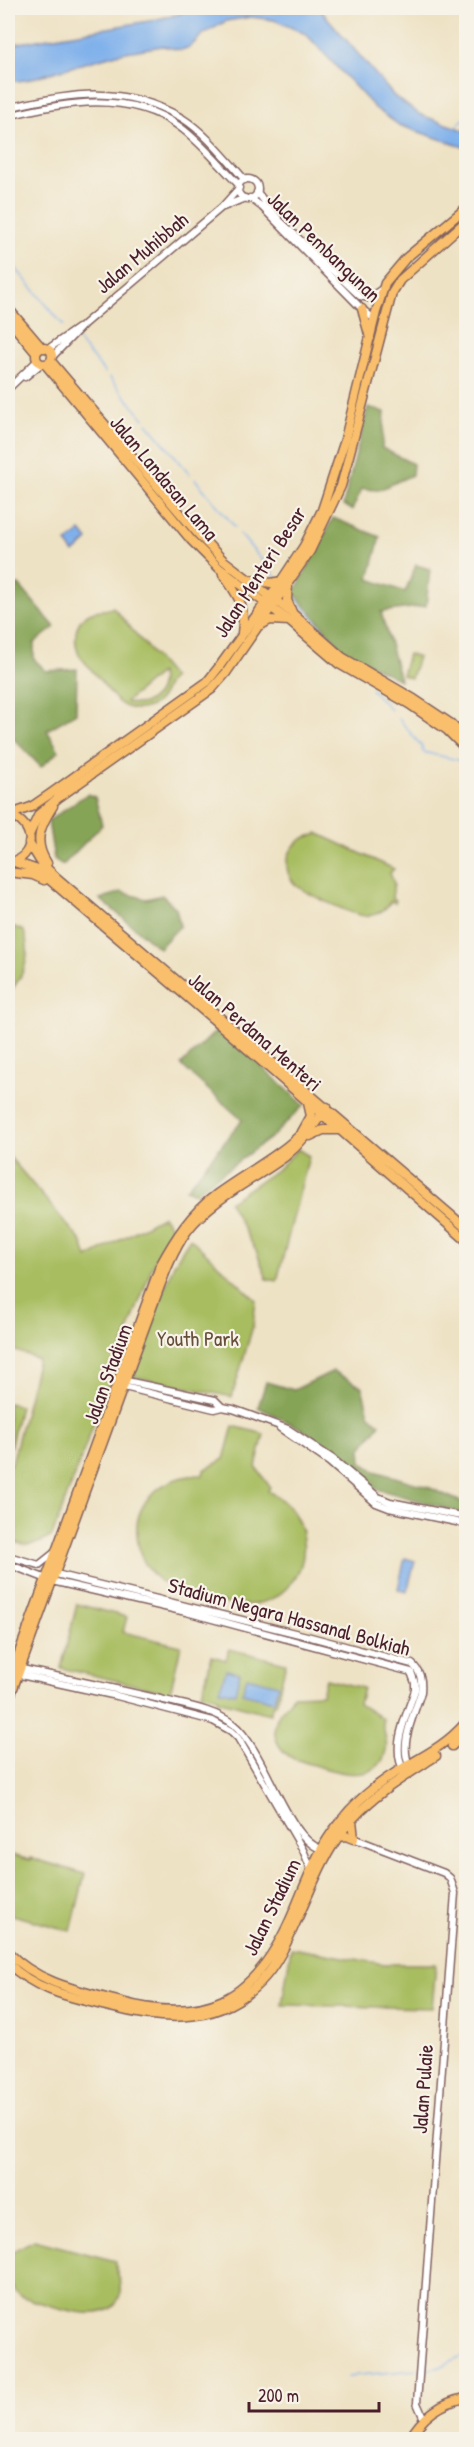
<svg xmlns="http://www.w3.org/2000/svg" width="474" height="2447" viewBox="0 0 474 2447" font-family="'Patrick Hand',sans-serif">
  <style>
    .green { fill: #a8bd61; stroke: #796e46; stroke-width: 1.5; fill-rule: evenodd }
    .forest { fill: #86a457; stroke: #686241; stroke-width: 1.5 }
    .water { fill: #7fb0eb; stroke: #64688b; stroke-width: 1.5 }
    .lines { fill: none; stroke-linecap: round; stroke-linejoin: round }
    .stream { stroke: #7fb0eb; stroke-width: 1.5 }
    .minor-casing { stroke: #836361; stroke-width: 9 }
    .major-casing { stroke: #836361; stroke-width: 11 }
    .minor { stroke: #fff; stroke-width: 6 }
    .major { stroke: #f9bf6c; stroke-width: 8 }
    .labels { text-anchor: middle; stroke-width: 4.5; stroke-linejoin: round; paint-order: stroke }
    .street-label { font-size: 21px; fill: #4a1f2b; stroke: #f7f3e8 }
    .park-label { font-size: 21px; fill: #664e3b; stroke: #f7f3e8 }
  </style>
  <rect width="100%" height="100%" fill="#f7f3e8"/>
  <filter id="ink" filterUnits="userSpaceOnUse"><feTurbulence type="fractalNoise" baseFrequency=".0167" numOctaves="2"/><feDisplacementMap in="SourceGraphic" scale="12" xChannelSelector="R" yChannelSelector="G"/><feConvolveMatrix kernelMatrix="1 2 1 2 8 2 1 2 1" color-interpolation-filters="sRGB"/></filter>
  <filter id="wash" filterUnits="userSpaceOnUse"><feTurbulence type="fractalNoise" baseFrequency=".008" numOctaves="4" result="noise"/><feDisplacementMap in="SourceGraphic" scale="24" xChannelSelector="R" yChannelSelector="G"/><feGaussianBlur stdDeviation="1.35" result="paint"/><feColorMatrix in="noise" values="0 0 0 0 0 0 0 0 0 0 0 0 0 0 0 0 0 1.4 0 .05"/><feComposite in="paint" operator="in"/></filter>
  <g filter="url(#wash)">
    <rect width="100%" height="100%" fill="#eee2c4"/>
    <path class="green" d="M113 607 173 678C166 683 167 686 163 694 154 712 132 713 118 702L79 655C72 638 75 616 95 611 102 609 107 611 113 607ZM160 673C164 695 148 709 126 702Z
      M408 654 418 657 411 678 402 675Z
      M317 833 394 869 390 873 394 883 392 898 396 900 395 903 391 901C386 909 378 915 368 916 356 917 301 892 293 882 278 863 293 836 316 835Z
      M12 926 24 931C32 955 24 976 9 993L8 992V927Z
      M298 1149 309 1156 277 1281 267 1279 257 1253 229 1202 278 1169Z
      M8 1155 82 1242 87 1258 163 1216 173 1229 154 1262 52 1536C36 1546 25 1548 8 1539V1467L12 1463 38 1359 8 1348Z
      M190 1238 256 1300 253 1326 232 1397 131 1376 174 1264Z
      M8 1403 20 1406 10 1449 8 1448Z
      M233 1426 264 1434 256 1467 270 1487 268 1491C288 1502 301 1517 303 1540 305 1556 301 1571 291 1583 267 1614 223 1606 190 1594 180 1591 169 1588 161 1582 149 1572 140 1558 138 1543 130 1501 164 1475 203 1475L204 1470 224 1459Z
      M77 1604 127 1617 123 1632 181 1646 170 1693 61 1668Z
      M229 1649 286 1663 276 1704H273L270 1714 217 1700 218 1697 202 1693 212 1656 226 1660Z
      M326 1679 363 1688 359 1704 383 1719C381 1730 389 1739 386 1751 376 1792 320 1766 294 1759 277 1750 269 1732 279 1714 284 1706 290 1704 293 1695L322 1694Z
      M8 1854 30 1860 31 1858 85 1874 71 1931 8 1914Z
      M291 1948 384 1964H436L432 2008 282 2005Z
      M34 2240 116 2261C114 2271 123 2280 121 2292 113 2333 46 2303 22 2297 9 2288 0 2269 11 2255 17 2247 28 2244 34 2240Z"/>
    <path class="forest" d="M368 407 385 412 382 448 413 464 412 475 379 490 362 489 352 510 343 505Z
      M333 518 380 537 369 579 405 592 416 565 430 569 426 606 381 612 400 680 344 651 294 593Z
      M19 585 55 627 34 643V659L46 671 77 669 76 713 47 730 59 751 41 767 8 733V586Z
      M87 794 95 797 102 825 63 865 54 859 48 821Z
      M121 892 146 899 162 895 176 908 180 926 159 948 100 899Z
      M219 1028 304 1105 274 1135 195 1193 186 1189 242 1120 181 1065Z
      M333 1371 362 1387 369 1414 380 1424 361 1449 362 1462 375 1471 428 1487 466 1504V1514L377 1489 302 1429 258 1407 266 1382 294 1390Z"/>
    <path class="water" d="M190 8H319L394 96 421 115 466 131V148L399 125 375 108 306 34 274 20 251 17 226 21 202 35 190 47 181 50 162 46 120 53 26 80 8 82V45L149 21 179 14Z
      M81 531 88 540 74 553 66 543Z
      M405 1558 415 1561 407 1592 398 1589Z
      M226 1670 240 1673 235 1693 220 1690Z
      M247 1677 278 1685 274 1701 242 1693Z"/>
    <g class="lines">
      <path class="stream" d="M455 127 466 117
        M8 259 64 326
        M77 339 105 373
        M109 377 144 419
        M147 423 190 474
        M195 479 235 527
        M240 534 275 576
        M292 594 340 650
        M371 689 391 710
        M399 719 422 747 423 752 458 760 466 769
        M421 2370 437 2368 466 2354
        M348 2376 416 2370"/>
    </g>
  </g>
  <g filter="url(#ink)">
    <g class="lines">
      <g class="minor-casing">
        <path id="minor" d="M8 108C70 93 124 84 182 118 206 133 226 159 245 180
          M8 116C64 102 129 90 180 127 202 143 220 166 239 185
          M238 189a10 10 0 1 1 20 0a10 10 0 1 1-20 0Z
          M257 192 280 221 360 296 369 298 382 289
          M250 198 262 207 362 309 374 319
          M223 207 245 198
          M48 349 78 328
          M52 357 84 324 222 207 239 188
          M25 377 41 364
          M8 389 37 361
          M122 1380 215 1400 222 1407
          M120 1386 214 1409 222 1407 233 1409 288 1429 333 1459 378 1497 390 1502 466 1517
          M280 1428 329 1462 376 1503 389 1508 466 1524
          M8 1556 39 1565 54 1553
          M8 1564 52 1581 186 1612 411 1672 415 1683V1690C407 1715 390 1746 404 1771
          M52 1573 307 1636 412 1664C421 1672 422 1680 421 1692 414 1716 398 1744 410 1767
          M17 1668C65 1678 112 1688 160 1699 183 1705 214 1709 233 1724 265 1749 286 1838 321 1849
          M16 1674 117 1696 213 1721 231 1731 238 1738 303 1850 311 1869
          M353 1838 444 1873 450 1878 455 1893 417 2403 424 2419"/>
      </g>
      <g class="major-casing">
        <path id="major" d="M8 308 42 348
          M362 309 370 338
          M8 319 36 353
          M36 356a8 8 0 1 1 16 0a8 8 0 1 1-16 0Z
          M51 361 198 534 223 560 292 613 342 657 414 699 450 723 466 739
          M45 364 191 540 219 568 289 621 339 664 409 704 447 730 466 749
          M223 574C239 598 246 604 242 633
          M252 580 271 583 281 581
          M288 584 287 600 292 612
          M261 625 270 620 289 621
          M8 815 31 807 50 794 207 682 219 667 281 581 304 546 322 510 344 443 376 312 385 283 406 258 466 208
          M29 835 39 814 58 798 212 689 226 673 310 551 341 486 392 293 400 280 466 221
          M29 843 42 864 57 878 466 1228
          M14 862 38 870 213 1019 466 1240
          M8 863C37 858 37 823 8 815
          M47 863C33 842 40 826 53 806
          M8 872 33 875 44 880
          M302 1132 311 1116 308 1103
          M310 1136 323 1130H341
          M8 1683 160 1266C175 1238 191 1213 217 1194 247 1172 280 1156 306 1129
          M8 1702 154 1302C163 1278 172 1252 187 1231 212 1198 254 1180 286 1156 303 1142 314 1125 327 1107
          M452 1746 466 1732
          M339 1837 346 1836 354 1839 352 1820
          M8 1952C38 1983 77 1990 118 2001 204 2025 253 2002 290 1920 305 1887 315 1852 339 1823 357 1799 382 1780 408 1765 431 1752 449 1742 466 1722
          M8 1963C35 1991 75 1998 110 2007 167 2022 223 2025 265 1977 279 1961 288 1940 296 1922 311 1890 322 1857 344 1829 369 1797 402 1778 436 1756
          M409 2440C421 2417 442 2402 466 2398"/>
      </g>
      <use href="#minor" class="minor"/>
      <use href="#major" class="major"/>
    </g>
  </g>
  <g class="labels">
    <g class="street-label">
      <text transform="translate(324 247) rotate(44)" y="7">Jalan Pembangunan</text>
      <text transform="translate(142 253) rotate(-40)" y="7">Jalan Muhibbah</text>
      <text transform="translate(164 478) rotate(50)" y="7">Jalan Landasan Lama</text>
      <text transform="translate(260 572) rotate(-57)" y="7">Jalan Menteri Besar</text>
      <text transform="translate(255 1032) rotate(41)" y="7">Jalan Perdana Menteri</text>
      <text transform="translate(108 1374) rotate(-70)" y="7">Jalan Stadium</text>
      <text transform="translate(289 1617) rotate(15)" y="7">Stadium Negara Hassanal Bolkiah</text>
      <text transform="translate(272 1907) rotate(-64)" y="7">Jalan Stadium</text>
      <text transform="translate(423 2089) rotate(-86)" y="7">Jalan Pulaie</text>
    </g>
    <g class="park-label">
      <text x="198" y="1346">Youth Park</text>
    </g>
  </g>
  <rect width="474" height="2447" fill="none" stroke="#f7f3e8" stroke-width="30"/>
  <path d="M249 2402v9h130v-9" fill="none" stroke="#4a1f2b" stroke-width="3"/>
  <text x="258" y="2402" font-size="18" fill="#4a1f2b" stroke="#f7f3e8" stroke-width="4.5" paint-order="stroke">200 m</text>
</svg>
